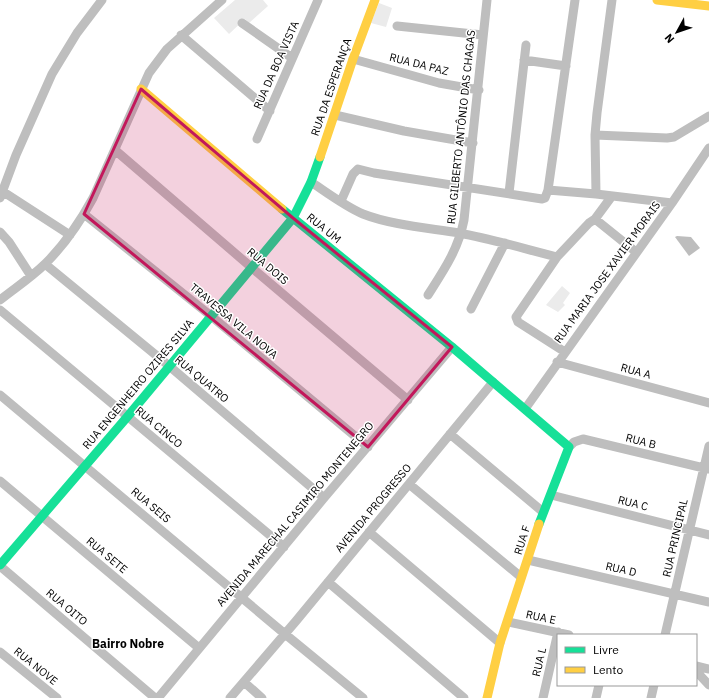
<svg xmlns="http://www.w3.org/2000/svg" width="709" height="698" viewBox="0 0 709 698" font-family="'IBM Plex Sans',sans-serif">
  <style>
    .green { fill: #ebebeb }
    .water { fill: #bdbdbd }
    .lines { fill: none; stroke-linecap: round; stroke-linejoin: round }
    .street { stroke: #bebebe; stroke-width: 9 }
    .fast { stroke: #16e098; stroke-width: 9 }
    .slow { stroke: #ffcf43; stroke-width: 9 }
    .marked { fill: #c2185b; fill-opacity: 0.2; stroke: #c2185b; stroke-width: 3; stroke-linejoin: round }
    .labels { text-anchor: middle; stroke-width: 3; stroke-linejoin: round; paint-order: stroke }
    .street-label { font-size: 11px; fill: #000; stroke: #fff }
    .neighbourhood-label { font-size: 12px; font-weight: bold; fill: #000; stroke: #fff }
  </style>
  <rect width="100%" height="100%" fill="#fff"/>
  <path class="green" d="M235 0H263L268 6 249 23 245 19 229 34 214 18Z
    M379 3 392 8 386 27 371 23Z
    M562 286 570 293 563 303 565 305 558 312 546 305Z"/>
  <path class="water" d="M677 236 691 237 700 248 689 256 675 237Z"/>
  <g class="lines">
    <path class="street" d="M242 23 292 58
      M397 26 483 35
      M181 35 270 111
      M353 59 439 83 479 90
      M524 60 566 66
      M335 115 404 131 473 143
      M595 135 667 138 674 137 709 116
      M257 139 318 0
      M115 150 251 267 408 400
      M311 182C326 192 346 207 363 214 391 225 429 228 459 233 492 239 525 249 557 257
      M548 190 596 194 672 203
      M2 191 70 235
      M509 193 526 45
      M596 194 595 135 597 113 612 0
      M0 198 16 155 52 74 77 33 102 0
      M341 201 353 174 358 169 374 173 542 199 545 198 548 190 575 0
      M84 214 211 316 368 447
      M595 219 636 252
      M0 232 9 242 31 276
      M45 264 168 365 324 498
      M428 295C444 270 458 250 464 220L487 0
      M0 300C15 288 32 277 46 263 65 244 80 222 93 198L149 73 167 49 222 0
      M471 309 505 243
      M0 310 284 547
      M565 352 518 322 516 317 557 257 589 223 595 219 612 196
      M557 362 709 403
      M0 395 285 634 363 698
      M525 409 672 203 709 148
      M450 434 543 512
      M569 447 574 442 583 439 708 469
      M0 481 199 648
      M409 484 521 577
      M551 495 709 535
      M369 532 500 643
      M528 560 709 602
      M0 566 155 698
      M328 582 464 698
      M508 622 569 635
      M665 635 709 446
      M0 652 57 698
      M696 666 709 669
      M696 671 709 685
      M244 682 262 698
      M158 698 324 498 452 347
      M230 698 296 621 493 382
      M543 698 558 632
      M596 698 599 685
      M651 698 654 685"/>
    <path class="fast" d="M282 209 452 347 569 447 539 524
      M0 565 128 416 293 218 311 182 320 157"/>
    <path class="slow" d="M657 0 709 6
      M141 89 282 209
      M320 157 353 59 375 0
      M487 698 500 643 539 524"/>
  </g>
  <path class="marked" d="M141 89 293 218 452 347 368 447 84 214Z"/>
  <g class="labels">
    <g class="street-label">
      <text transform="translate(419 64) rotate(14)" y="4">RUA DA PAZ</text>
      <text transform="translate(276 65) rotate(-66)" y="4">RUA DA BOA VISTA</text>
      <text transform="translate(331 87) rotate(-71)" y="4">RUA DA ESPERANÇA</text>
      <text transform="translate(461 127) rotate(-84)" y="4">RUA GILBERTO ANTÔNIO DAS CHAGAS</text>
      <text transform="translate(324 228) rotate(39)" y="4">RUA UM</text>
      <text transform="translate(268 266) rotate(40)" y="4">RUA DOIS</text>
      <text transform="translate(607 272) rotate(-54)" y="4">RUA MARIA JOSE XAVIER MORAIS</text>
      <text transform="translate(234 321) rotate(40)" y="4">TRAVESSA VILA NOVA</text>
      <text transform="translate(636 371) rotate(15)" y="4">RUA A</text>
      <text transform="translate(202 379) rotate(40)" y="4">RUA QUATRO</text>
      <text transform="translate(138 384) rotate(-50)" y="4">RUA ENGENHEIRO OZIRES SILVA</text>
      <text transform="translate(159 427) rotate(40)" y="4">RUA CINCO</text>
      <text transform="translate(641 441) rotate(14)" y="4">RUA B</text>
      <text transform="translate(633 503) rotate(14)" y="4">RUA C</text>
      <text transform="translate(151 505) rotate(40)" y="4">RUA SEIS</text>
      <text transform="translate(373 508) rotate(-50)" y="4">AVENIDA PROGRESSO</text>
      <text transform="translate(295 514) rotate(-50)" y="4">AVENIDA MARECHAL CASIMIRO MONTENEGRO</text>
      <text transform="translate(675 538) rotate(-77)" y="4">RUA PRINCIPAL</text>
      <text transform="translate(522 540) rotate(-72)" y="4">RUA F</text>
      <text transform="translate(107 555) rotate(40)" y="4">RUA SETE</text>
      <text transform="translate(621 569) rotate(13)" y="4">RUA D</text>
      <text transform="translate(67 607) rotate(40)" y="4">RUA OITO</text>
      <text transform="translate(541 617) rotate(12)" y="4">RUA E</text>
      <text transform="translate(539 662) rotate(-77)" y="4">RUA L</text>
      <text transform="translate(36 666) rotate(39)" y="4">RUA NOVE</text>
    </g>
    <g class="neighbourhood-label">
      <text x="128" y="648">Bairro Nobre</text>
    </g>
  </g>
  <rect x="557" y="634" width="140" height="52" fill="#ffffff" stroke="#999999"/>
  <rect x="565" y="647" width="20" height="6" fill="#16e098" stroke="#999999"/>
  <text x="593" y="654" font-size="12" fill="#000000">Livre</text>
  <rect x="565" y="667" width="20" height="6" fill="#ffcf43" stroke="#999999"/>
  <text x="593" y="674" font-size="12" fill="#000000">Lento</text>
  <g transform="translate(677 32) rotate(230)" stroke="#ffffff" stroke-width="3" paint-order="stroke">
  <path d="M0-3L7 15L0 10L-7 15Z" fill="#000000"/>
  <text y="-6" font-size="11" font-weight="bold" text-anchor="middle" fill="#000000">N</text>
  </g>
</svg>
